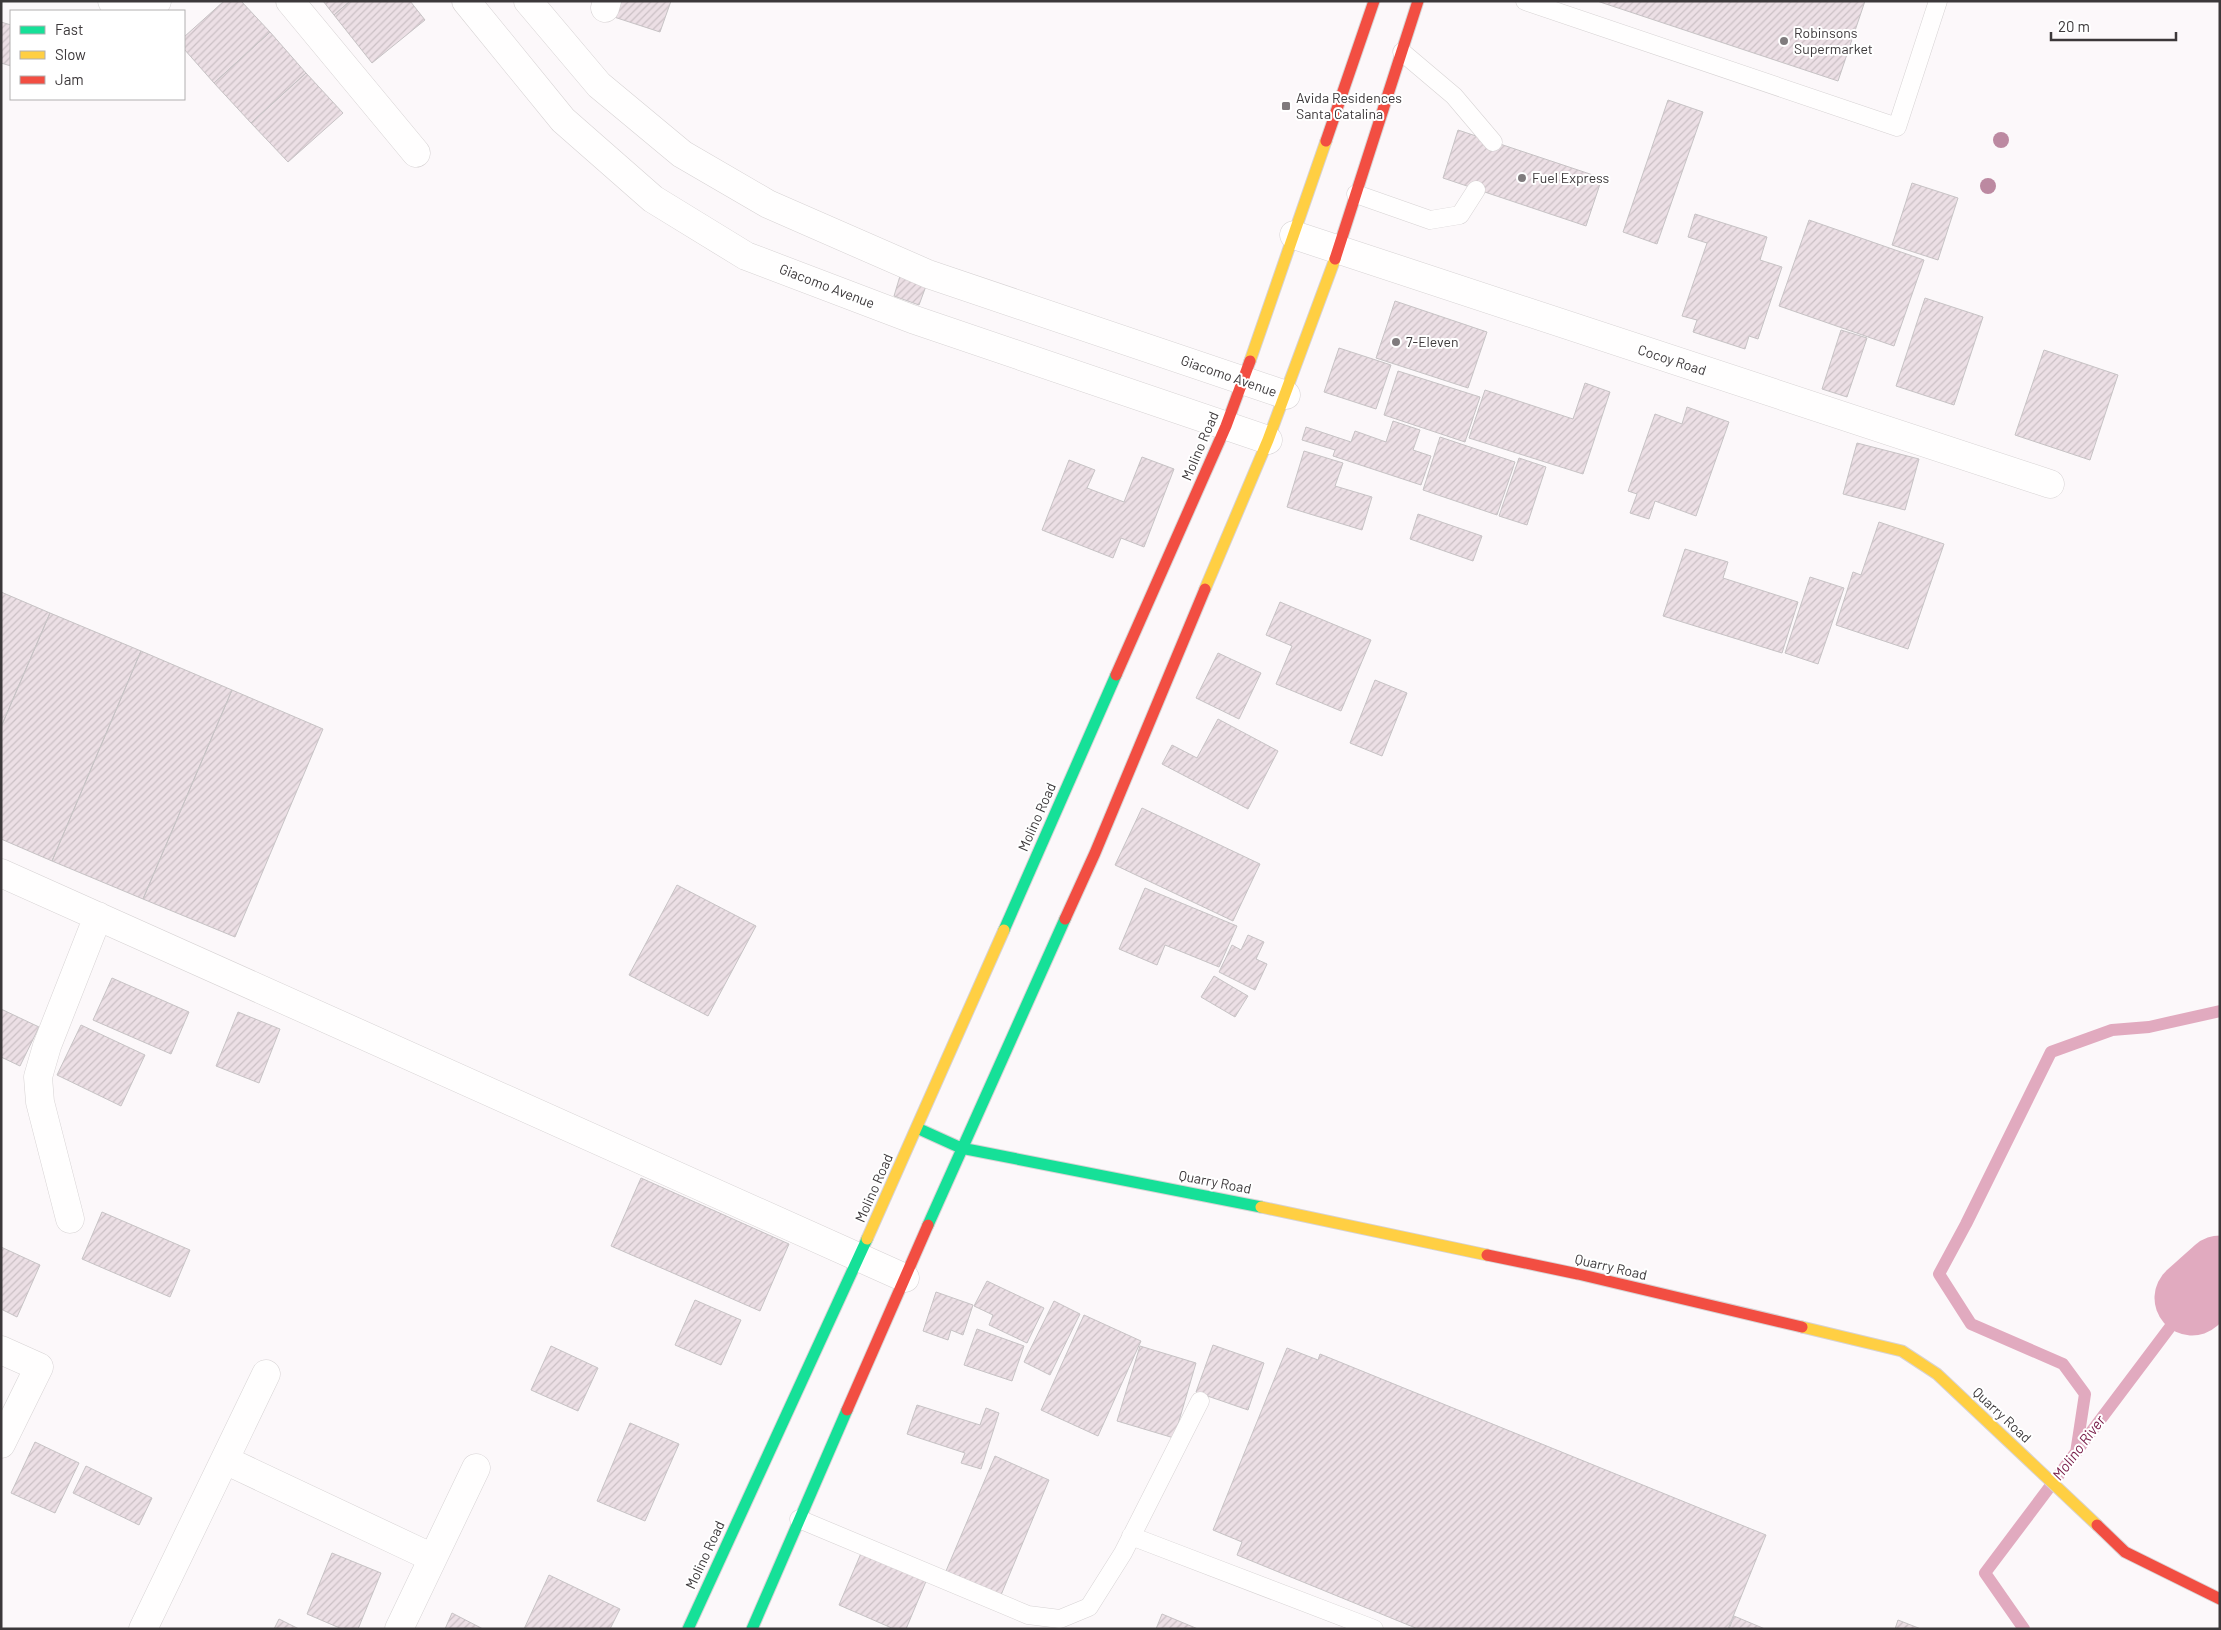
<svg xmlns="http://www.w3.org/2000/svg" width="2221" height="1630" viewBox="0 0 2221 1630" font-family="Barlow,sans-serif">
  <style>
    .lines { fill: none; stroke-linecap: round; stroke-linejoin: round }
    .stream { stroke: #e1aabf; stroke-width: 12 }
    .river { stroke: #e1aabf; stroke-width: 75 }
    .building { fill: url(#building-hatch); stroke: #c7c3c5 }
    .lane-casing { stroke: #d7d3d4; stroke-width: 19 }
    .street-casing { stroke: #d7d3d4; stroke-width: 29 }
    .fast-casing { stroke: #d7d3d4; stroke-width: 13 }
    .slow-casing { stroke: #d7d3d4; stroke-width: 13 }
    .jam-casing { stroke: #d7d3d4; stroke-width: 13 }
    .lane { stroke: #fffefe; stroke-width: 18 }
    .street { stroke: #fffefe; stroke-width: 28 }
    .fast { stroke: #16e098; stroke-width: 11 }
    .slow { stroke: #ffcf43; stroke-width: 11 }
    .jam { stroke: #f24e42; stroke-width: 11 }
    .tree { fill: #bc89a1 }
    .poi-dot { fill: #7f7b7d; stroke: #fff; stroke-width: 2 }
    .labels { text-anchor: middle; stroke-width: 4; stroke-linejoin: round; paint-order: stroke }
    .poi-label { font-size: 14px; fill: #3c383a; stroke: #fff; text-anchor: start }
    .street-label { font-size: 14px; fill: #3c383a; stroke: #fff }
    .water-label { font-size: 15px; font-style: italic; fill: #7b214c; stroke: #fff }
  </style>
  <defs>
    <pattern id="building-hatch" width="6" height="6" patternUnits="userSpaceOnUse" patternTransform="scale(1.25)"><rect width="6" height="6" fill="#ecdfe5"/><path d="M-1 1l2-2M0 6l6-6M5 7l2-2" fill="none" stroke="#cbc0c5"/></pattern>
  </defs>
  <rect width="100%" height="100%" fill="#fcf8fa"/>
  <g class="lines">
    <path class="stream" d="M2076 1453 2085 1394 2063 1364 1971 1324 1939 1274 1966 1224 2051 1052 2112 1030 2149 1027 2220 1011
      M2024 1629 1985 1573 2192 1298"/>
    <path class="river" d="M2192 1298 2220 1273"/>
  </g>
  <path class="building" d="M224 1H241L270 32 214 83 184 49V37Z
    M323 1H350L334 15Z
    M350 1H410L425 20 372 63 334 15Z
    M616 1H671L660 32 611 16Z
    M1597 1H1865L1838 81Z
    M1 22 11 25V66L1 63Z
    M270 32 306 73 251 123 214 83Z
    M306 73 343 113 288 162 251 123Z
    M1668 100 1703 112 1657 244 1623 232Z
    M1458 130 1602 178 1586 226 1443 178Z
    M1912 183 1958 198 1938 260 1892 245Z
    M1695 214 1767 237 1760 260 1782 267 1758 339 1749 336 1745 349 1693 332 1697 320 1682 316 1707 243 1688 237Z
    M1809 220 1924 260 1894 346 1779 306Z
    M900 276 926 286 919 305 894 296Z
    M1925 298 1983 317 1954 405 1896 386Z
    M1395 301 1487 332 1468 388 1376 358Z
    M1841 330 1867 338 1847 397 1822 389Z
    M1339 348 1391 365 1376 409 1324 392Z
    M2044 350 2118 375 2090 460 2015 435Z
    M1398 371 1480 397 1465 442 1384 415Z
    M1585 383 1610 392 1583 474 1469 438 1485 390 1573 419Z
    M1687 407 1729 422 1696 516 1655 501 1649 519 1630 513 1637 494 1628 491 1655 414 1682 424Z
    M1393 421 1420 430 1413 450 1431 456 1421 485 1333 456 1335 450 1302 440 1306 427 1351 442 1355 431 1386 442Z
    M1440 437 1515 462 1497 515 1423 490Z
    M1857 443 1919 459 1905 510 1843 494Z
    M1304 451 1343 463 1335 486 1372 497 1362 530 1287 507Z
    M1142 457 1174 469 1144 547 1121 538 1113 558 1042 530 1069 460 1095 470 1087 488 1124 502Z
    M1519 458 1546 467 1527 525 1499 516Z
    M1418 514 1482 536 1473 561 1410 539Z
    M1879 522 1944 544 1908 649 1836 625 1853 572 1861 575Z
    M1685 549 1728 562 1723 578 1798 602 1782 653 1663 616Z
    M1810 577 1844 588 1818 664 1785 653Z
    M1 592 50 613 1 727Z
    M1280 602 1371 640 1341 711 1276 684 1292 646 1266 635Z
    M50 613 141 651 52 861 1 839V727Z
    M141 651 232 690 143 899 52 861Z
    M1218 653 1261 673 1239 719 1196 698Z
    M1375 680 1407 693 1382 756 1350 743Z
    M232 690 323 729 235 937 143 899Z
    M1218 719 1278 751 1248 809 1162 764 1172 745 1197 758Z
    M1142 808 1260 864 1233 921 1115 865Z
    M677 885 756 926 708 1016 629 975Z
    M1145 888 1237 926 1219 967 1165 945 1157 965 1119 949Z
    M1248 935 1264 942 1256 959 1267 964 1255 990 1219 972 1232 945 1241 950Z
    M1214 976 1248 996 1235 1017 1201 997Z
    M112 978 189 1012 171 1054 93 1020Z
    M1 1009 39 1027 20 1066 1 1057Z
    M238 1012 280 1029 259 1083 216 1066Z
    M81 1025 145 1055 121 1106 57 1075Z
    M641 1178 789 1244 760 1311 611 1246Z
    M102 1212 190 1250 170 1297 82 1259Z
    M1 1247 40 1265 17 1317 1 1309Z
    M987 1281 1044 1308 1027 1343 989 1325 993 1315 974 1306Z
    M936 1292 973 1305 963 1335 951 1330 948 1340 923 1331Z
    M695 1300 741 1320 721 1365 675 1345Z
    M1054 1301 1080 1314 1050 1375 1024 1362Z
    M1084 1315 1141 1341 1098 1436 1041 1410Z
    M977 1329 1024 1346 1012 1381 964 1365Z
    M1213 1345 1264 1363 1248 1410 1196 1392Z
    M551 1346 598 1368 578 1411 531 1390Z
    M1140 1346 1196 1363 1174 1438 1117 1421Z
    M1287 1348 1318 1360 1320 1354 1766 1535 1728 1629H1418L1237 1555 1242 1542 1213 1530Z
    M917 1405 980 1425 986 1408 999 1413 981 1469 961 1463 965 1453 907 1434Z
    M630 1423 679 1444 645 1521 597 1501Z
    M35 1442 79 1463 55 1513 11 1493Z
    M995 1456 1049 1480 1001 1595 946 1571Z
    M86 1466 152 1498 139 1525 73 1493Z
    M862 1551 927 1579 906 1629H894L839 1605Z
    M332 1553 381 1573 358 1629H342L307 1614Z
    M549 1575 620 1609 610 1629H524Z
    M452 1613 483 1629H445Z
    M1162 1614 1198 1629H1156Z
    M1734 1616 1765 1629H1729Z
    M279 1619 299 1629H274Z
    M1898 1620 1921 1629H1895Z"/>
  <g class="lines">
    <g class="lane-casing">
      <path id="lane" d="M1525 1 1897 127 1938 1
        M1402 52 1454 96 1493 142
        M1356 194 1430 220 1460 215 1476 190
        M799 1519 1028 1615 1060 1619 1089 1607 1123 1553 1200 1401
        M1131 1536 1374 1629"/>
    </g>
    <g class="street-casing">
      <path id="street" d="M112 1 143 10 157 1
        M290 1 416 153
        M466 1 563 120 653 199 746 256 912 319 1268 440
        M528 1 599 85 682 154 768 204 928 274 1286 395
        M605 8 607 1
        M1294 235 2050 484
        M1 873 905 1278
        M70 1219 40 1102 38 1077 47 1046 98 916
        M1 1350 39 1367 1 1444
        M225 1460 433 1558
        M143 1629 266 1374
        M399 1629 476 1468"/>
    </g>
    <g class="fast-casing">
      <path id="fast" d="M1004 930 1116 675
        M917 1128 961 1148 1261 1207
        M928 1225 1065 919
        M688 1629 867 1239
        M752 1629 847 1410"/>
    </g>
    <g class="slow-casing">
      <path id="slow" d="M1250 361 1326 141
        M1205 589 1268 440 1335 259
        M1261 1207 1487 1255
        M867 1239 1004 930
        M1802 1327 1902 1351 1937 1374 2097 1525"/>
    </g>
    <g class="jam-casing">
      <path id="jam" d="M1326 141 1374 1
        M1335 259 1418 1
        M1116 675 1226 426 1250 361
        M1065 919 1095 853 1205 589
        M1487 1255 1578 1274 1802 1327
        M847 1410 928 1225
        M2097 1525 2125 1552 2220 1599"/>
    </g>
    <use href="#lane" class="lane"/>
    <use href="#street" class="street"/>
    <use href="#fast" class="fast"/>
    <use href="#slow" class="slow"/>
    <use href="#jam" class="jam"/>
  </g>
  <g class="tree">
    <circle cx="2001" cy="140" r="8"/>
    <circle cx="1988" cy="186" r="8"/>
  </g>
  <g class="poi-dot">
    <circle cx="1784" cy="41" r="5"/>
    <rect x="1281" y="101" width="10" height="10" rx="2.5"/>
    <circle cx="1522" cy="178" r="5"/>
    <circle cx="1396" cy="342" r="5"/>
  </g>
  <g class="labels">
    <g class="poi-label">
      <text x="1794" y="38">Robinsons<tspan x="1794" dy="16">Supermarket</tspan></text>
      <text x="1296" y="103">Avida Residences<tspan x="1296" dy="16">Santa Catalina</tspan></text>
      <text x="1532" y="183">Fuel Express</text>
      <text x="1406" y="347">7-Eleven</text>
    </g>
    <g class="street-label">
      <text transform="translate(827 286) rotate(21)" y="5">Giacomo Avenue</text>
      <text transform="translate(1672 360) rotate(18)" y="5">Cocoy Road</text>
      <text transform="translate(1229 376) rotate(19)" y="5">Giacomo Avenue</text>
      <text transform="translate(1200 446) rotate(-67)" y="5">Molino Road</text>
      <text transform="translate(1037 817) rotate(-66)" y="5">Molino Road</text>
      <text transform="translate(1215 1182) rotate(11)" y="5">Quarry Road</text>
      <text transform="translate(874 1188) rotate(-66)" y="5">Molino Road</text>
      <text transform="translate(1611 1267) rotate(13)" y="5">Quarry Road</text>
      <text transform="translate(2002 1415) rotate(43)" y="5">Quarry Road</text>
      <text transform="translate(705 1555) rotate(-65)" y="5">Molino Road</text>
    </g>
    <g class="water-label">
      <text transform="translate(2079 1448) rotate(-53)" y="5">Molino River</text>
    </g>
  </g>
  <rect width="2221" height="1630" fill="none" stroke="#3c383a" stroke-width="5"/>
  <rect x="10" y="10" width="175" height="90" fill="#ffffff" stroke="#b1afb0"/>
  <rect x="20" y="26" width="25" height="8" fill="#16e098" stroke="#b1afb0"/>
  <text x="55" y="35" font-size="15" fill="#3c383a">Fast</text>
  <rect x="20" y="51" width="25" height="8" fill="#ffcf43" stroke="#b1afb0"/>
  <text x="55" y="60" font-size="15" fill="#3c383a">Slow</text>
  <rect x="20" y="76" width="25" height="8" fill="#f24e42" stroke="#b1afb0"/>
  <text x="55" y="85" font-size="15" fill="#3c383a">Jam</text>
  <path d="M2051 32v8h125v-8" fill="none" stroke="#3c383a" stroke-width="2.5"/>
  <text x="2058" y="32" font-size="15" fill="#3c383a" stroke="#ffffff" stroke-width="4" paint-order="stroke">20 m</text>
</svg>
